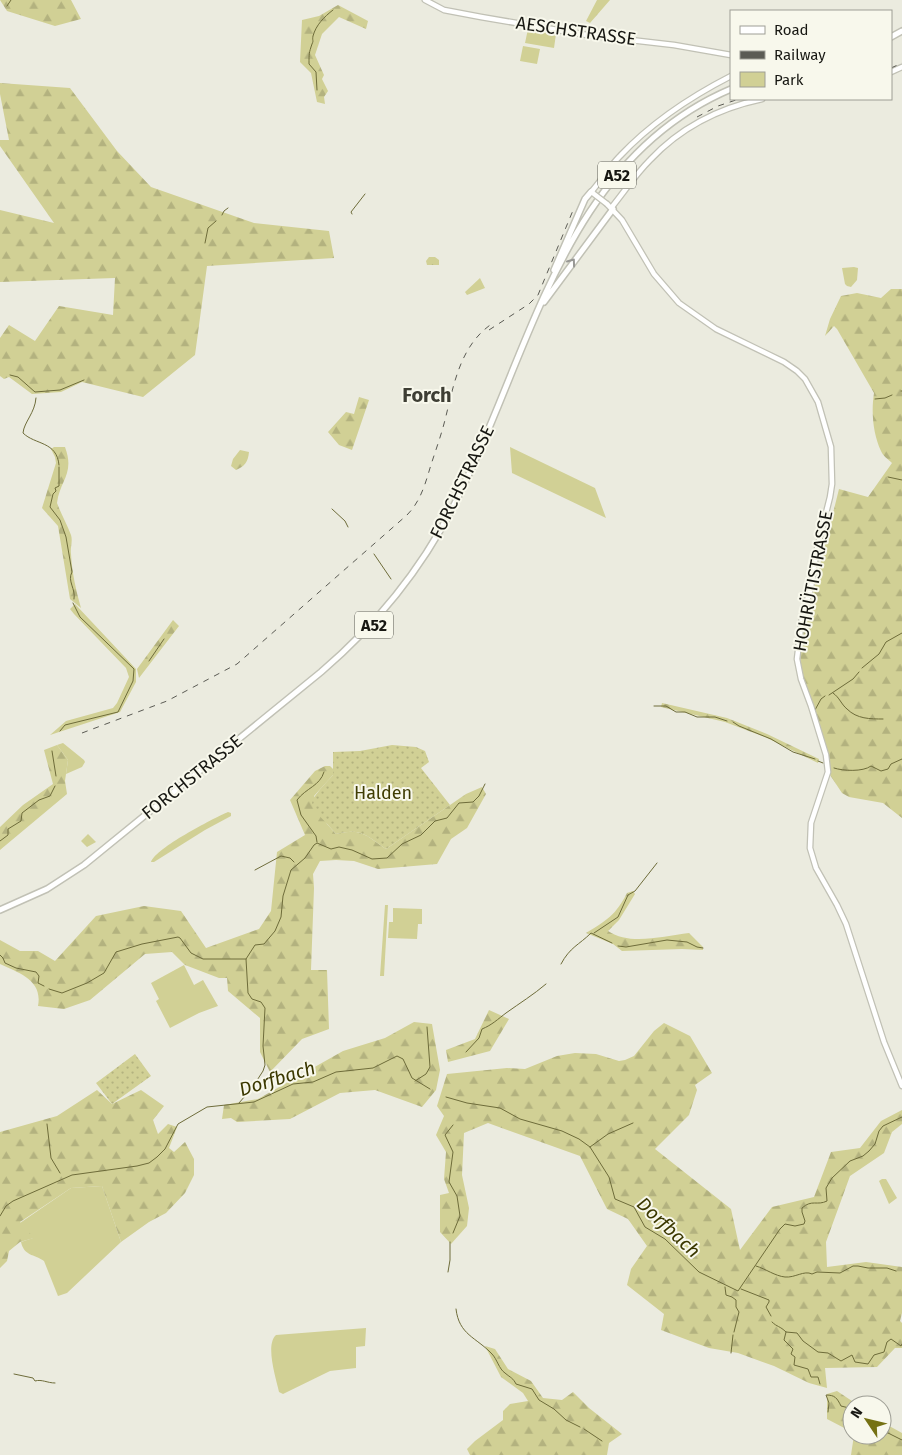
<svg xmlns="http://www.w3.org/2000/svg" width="902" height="1455" viewBox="0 0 902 1455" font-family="'Fira Sans',sans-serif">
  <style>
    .green { fill: #d1d095 }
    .forest { fill: url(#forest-firs) }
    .garden { fill: url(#garden-dots) }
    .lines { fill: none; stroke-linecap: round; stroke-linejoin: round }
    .stream { stroke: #6e6c3a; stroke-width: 1 }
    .major-casing { stroke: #c1c1b5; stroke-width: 7 }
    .highway-casing { stroke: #c1c1b5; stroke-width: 8 }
    .major { stroke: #fff; stroke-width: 4.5 }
    .highway { stroke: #fff; stroke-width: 5 }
    .rail { stroke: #5b5b54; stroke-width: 1; stroke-dasharray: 6 6; stroke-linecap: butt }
    .major-bridge-casing { stroke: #c1c1b5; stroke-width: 7; stroke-linecap: butt }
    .major-bridge { stroke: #fff; stroke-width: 4.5 }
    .oneway { stroke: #979794 }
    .labels { text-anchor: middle; stroke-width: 4; stroke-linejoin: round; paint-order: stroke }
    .shield { fill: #f8f8ec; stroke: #5a5a53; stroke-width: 1 }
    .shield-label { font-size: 16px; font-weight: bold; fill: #171712 }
    .street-label { font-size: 18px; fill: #171712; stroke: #f8f8ec }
    .park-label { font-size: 18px; fill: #403d03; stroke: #f8f8ec }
    .water-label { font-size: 19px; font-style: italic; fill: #3b3800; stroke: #f8f8ec }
    .quarter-label { font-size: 20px; font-weight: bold; fill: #3e3e34; stroke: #f8f8ec }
  </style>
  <defs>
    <pattern id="forest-firs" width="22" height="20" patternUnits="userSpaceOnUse" patternTransform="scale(1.25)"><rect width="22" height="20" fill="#d1d095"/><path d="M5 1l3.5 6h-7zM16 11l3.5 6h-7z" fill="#b3b27f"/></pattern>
    <pattern id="garden-dots" width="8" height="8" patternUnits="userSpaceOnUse" patternTransform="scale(1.25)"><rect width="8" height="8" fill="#d1d095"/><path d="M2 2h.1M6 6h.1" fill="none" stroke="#b3b27f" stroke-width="1.8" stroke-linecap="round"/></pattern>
  </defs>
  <rect width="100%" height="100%" fill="#ebebdf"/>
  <path class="green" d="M528 29 556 34 554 48 525 43Z
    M523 46 540 49 537 64 520 61Z
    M854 267 858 268 857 280 851 287 847 286 845 284 842 268Z
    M480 278 485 288 467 295 465 292Z
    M510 447 595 488 606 518 512 473Z
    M75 604 136 669V682L120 712 50 735 66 721 113 708 117 703 129 677 126 668 74 614 70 609Z
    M63 743 84 760 85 762 82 767 66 774 68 760 57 745Z
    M228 812 231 813V816L205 830 154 862H151C156 848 212 819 228 812Z
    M88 834 96 842 87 847 81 841Z
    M385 905H388L384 976H380Z
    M393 908 422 909V924H418L417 939 388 938 389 922H393Z
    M184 965 194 985 203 980 218 1006 199 1013 170 1028 156 1001 159 999 151 983Z
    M882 1179H886L897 1198 889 1204 879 1181Z
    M102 1186 121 1242 67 1293 58 1296 44 1261C34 1254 24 1256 21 1242L33 1238 20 1223 71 1188Z
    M366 1328 365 1346 356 1347V1368L330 1371 283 1394 279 1392C276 1378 265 1345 276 1335Z"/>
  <path class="forest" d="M0 0H71L81 19 55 26 7 11Z
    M597 0H610L590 23 586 21Z
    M338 5 368 21 366 29 339 17 322 34 315 55 324 75 322 79 328 91 324 97 325 104 317 102 311 73 300 62 302 20 319 16Z
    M0 83 70 88 117 151 151 187 254 223 329 231 334 258 207 266 195 355 143 397 82 382 61 392 32 394 9 377 4 379 0 376V338L9 325 35 341 59 306 113 315 115 278 0 282V210L54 223 0 146V140H9L0 94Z
    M429 257H435L439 260V265H427L426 261Z
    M891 289H902V818L883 803 849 797 842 793 828 772 826 755 801 679 800 646 839 489 868 497 892 463C888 459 883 456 881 451 873 434 871 412 874 393L837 329 834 326 825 336 830 319 841 296 857 293 881 298Z
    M359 397 369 400 352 450 339 445 328 432 346 412 354 414Z
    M54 447H65C75 474 60 480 57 503 61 514 67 524 71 535 73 541 70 548 71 554 72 573 76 590 81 608L70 599 58 526 42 508 56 463 55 457 51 449Z
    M240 450 249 452C248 462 245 466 236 470L231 466 233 459Z
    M173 620 179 626 139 678 137 669Z
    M662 703 727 718 767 734 819 759 818 763 765 737 725 722 661 707Z
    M57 745 68 760 65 781 67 794 0 850V827L23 805 53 784 44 750Z
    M325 766H330L334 770 333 775 314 796 327 824 336 834C362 828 365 835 386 849L466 794 482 787 486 794 467 828 451 839 437 864 378 869 354 861 336 860 320 861 313 874 314 888 311 970H327L329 1029 302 1039 270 1072 260 1052V1018L228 991 227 978H219L185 965 172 952 145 954 90 1000 64 1009 38 1006C43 980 19 973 0 964V940L20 951H38L55 961 96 916 144 906 181 911 206 948 259 929 271 911 277 852 305 835 290 800 315 771Z
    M633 891 635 894 619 920 608 931C630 946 663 936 689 933L703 947V950L682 949 622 951 613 944 586 933C606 921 616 915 627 893Z
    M489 1010 509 1019 490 1051 448 1062 446 1050 475 1039Z
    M414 1022 432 1024 440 1070 436 1090 422 1107 375 1090 340 1093 290 1119 237 1122 231 1118 222 1119 224 1105 258 1099 343 1051 385 1038Z
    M664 1023 690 1036 712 1073 695 1085 697 1090 689 1115 655 1149 731 1209 740 1250 772 1207 814 1197 831 1152 860 1148 881 1121 902 1110V1124L892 1132 884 1153 850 1176 826 1242 827 1267 866 1262 902 1267V1313L900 1321 902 1323V1348H895L877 1367 825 1368 827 1388 809 1383 774 1366 738 1353 709 1348 661 1330 664 1314 627 1285 631 1269 647 1246 628 1219 607 1209 580 1156 488 1123 464 1133 462 1175 469 1208 467 1226 451 1244 440 1232V1195L449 1193 444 1179 446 1152 436 1135 444 1116 437 1106 447 1074 507 1068 525 1069 557 1056 575 1053 596 1054 619 1061 625 1060 634 1056 654 1031Z
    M97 1090 112 1104 141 1090 164 1106 153 1120 158 1134 168 1124 177 1127 169 1148 174 1152 185 1142 194 1159V1175L185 1193 166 1213 149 1222 121 1242 102 1186 71 1188 20 1222 34 1238 20 1242 9 1251 7 1261 0 1268V1132L57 1116Z
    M485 1346 495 1349 508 1369 531 1381 543 1398 562 1400 573 1392 589 1408 622 1434 609 1443 607 1455H470L467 1449 475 1441 503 1420V1411L510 1404 528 1401 523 1393 501 1377Z
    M837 1391 858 1405H852V1432L827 1419V1394Z
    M882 1422 902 1433V1455H851L854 1435H882Z"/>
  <path class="garden" d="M392 745 416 747 425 751 429 762 421 768 450 805 386 849C365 835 362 828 336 834 309 802 301 810 333 775V752L360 751Z
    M135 1054 151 1076 112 1104 96 1083Z"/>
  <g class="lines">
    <path class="stream" d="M7 6 11 0
      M317 90 316 72 309 64C309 53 309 53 312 44 314 40 312 41 313 36 316 25 324 17 333 10
      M352 214 351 212 365 194
      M222 215 224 211 228 208
      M205 243 208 228 216 221
      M10 375 18 377 35 392 60 390 84 380
      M901 391H902
      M36 398C35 413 24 422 23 433 35 445 57 441 59 465
      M875 399 885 398 892 395
      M59 467V486L55 488 56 491 53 494 50 507 60 520 66 537 72 572C67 581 76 589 74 599
      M888 477 902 480
      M332 509 345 521 348 527
      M374 554 391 579
      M149 661 164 639
      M862 668 879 654 886 642 902 633
      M833 693C840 698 841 704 847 709 857 719 870 719 883 719
      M829 695 853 679 859 672
      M654 706H666L676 712H685L697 717H715L727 721
      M815 710 821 699 825 696
      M733 722 739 726 771 739 793 752 815 759
      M60 731 65 725 118 712 133 681 134 669 80 617 73 603
      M52 751 56 776
      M818 761 823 763
      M834 768C843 771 863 772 871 766L881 771 888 769 891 764 902 759
      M0 841 8 835V829L21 821 22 813 39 800 50 796 55 786
      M317 842 316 836 301 815 297 800C306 788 320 786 324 772
      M255 870 281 856 290 858 294 862
      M594 933 618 917 628 895 635 891 657 863
      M618 946 626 947 667 940 687 942 697 947 703 948
      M0 955 3 958 5 963 16 968 36 972 39 976 38 983 44 986
      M561 964C570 947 579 945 591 933L612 943
      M49 989 62 993 87 983 104 973 116 952 142 944 178 937 180 938 191 953 203 959H246
      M466 1052 479 1038 482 1029C492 1025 498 1019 506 1013 520 1003 533 995 546 984
      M415 1081 426 1074 430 1067 427 1027
      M446 1097 467 1103 500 1108 520 1119 562 1131 579 1139 590 1147 609 1177 615 1199 634 1207 645 1227 665 1239 699 1272 738 1291 780 1229 785 1224 795 1226 804 1224 805 1221 802 1212V1208C812 1199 817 1206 827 1201L826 1188 832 1178 850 1161 863 1156 869 1151 875 1144 879 1131 883 1126 902 1117
      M239 1103 252 1088 263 1071 265 1065 263 1046 265 1008 261 1002 252 999 248 993 246 959 255 945 264 944 275 931 281 917 283 896 291 870 305 858 314 845 317 843 331 849 339 847 352 850 372 859 387 858 402 844 421 835 435 821 447 818 459 803 473 802 479 796 485 784
      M47 1124 51 1158 60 1173
      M453 1125 445 1135 453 1152 449 1182 457 1196 460 1216 453 1233
      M590 1147 608 1134 633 1123
      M0 1216 6 1206 13 1201 72 1175 137 1166 149 1163 157 1157 165 1149 178 1124 207 1107 254 1102 293 1084 313 1082 336 1072 373 1068 397 1056 403 1059 412 1078 430 1089
      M756 1266C766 1269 775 1276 785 1277 795 1278 804 1270 812 1274L817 1272 840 1273 853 1266H858L868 1268H887L896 1271
      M448 1272 450 1260V1242
      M725 1287 726 1295 732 1297 736 1300V1307L739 1312 734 1332
      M741 1289 769 1300V1302L766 1307 771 1316
      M456 1309C459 1335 476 1337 492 1354 497 1359 499 1369 505 1373 511 1378 513 1378 516 1384L532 1389 539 1400 554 1409 566 1420 580 1427
      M772 1322C777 1327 780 1326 786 1332L797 1333 803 1341 818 1352 828 1353 841 1361 852 1355 855 1362 868 1364 874 1355 884 1352 887 1342 891 1339 901 1346 902 1344
      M786 1332 784 1340 793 1349 791 1354 795 1357 794 1365 808 1369 811 1377H818L820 1384
      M731 1353 733 1335
      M14 1374 33 1378 35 1381C42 1379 47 1383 55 1383
      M828 1412 829 1403 826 1395C835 1395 837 1398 841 1406L849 1408 850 1413 852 1414
      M584 1429 602 1441
      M882 1430 902 1440"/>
    <g class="major-casing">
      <path id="major" d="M425 0 444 10 481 17 587 35 674 45 731 55
        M891 72 902 67
        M593 193 591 192C601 181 609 167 620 156 652 122 690 97 731 76
        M607 204 622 220 654 274 679 303 716 329 784 362 797 371 805 379 818 402 831 447 832 484 830 497 817 549 811 587 802 618 797 659 801 679 811 706 826 755 828 772 811 823 810 848 816 868 837 905 846 924 884 1042 902 1086
        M611 208C624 192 635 175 650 160 680 128 719 108 762 99"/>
    </g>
    <g class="highway-casing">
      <path id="highway" d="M891 37 902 31
        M554 270 585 199 591 192
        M544 302 613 209
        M0 910 47 889 84 865 321 672C376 625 421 570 454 505 530 358 561 161 731 89"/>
    </g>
    <use href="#major" class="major"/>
    <use href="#highway" class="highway"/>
    <path class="rail" d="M891 68 902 63
      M697 117 718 106 739 99
      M489 330 529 304 538 295 574 208
      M82 733 167 701 237 664 407 515C420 502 425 485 430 468 435 452 441 436 445 420 454 384 460 345 493 323"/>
    <g class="major-bridge-casing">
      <path id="major-bridge" d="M594 194 607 204"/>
    </g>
    <use href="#major-bridge" class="major-bridge"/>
  </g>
  <defs><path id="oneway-chevron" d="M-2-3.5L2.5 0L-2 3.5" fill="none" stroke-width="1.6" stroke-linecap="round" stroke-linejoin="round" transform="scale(1.25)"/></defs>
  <use class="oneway" href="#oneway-chevron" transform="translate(572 262) rotate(-54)"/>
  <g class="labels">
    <g class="shield">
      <rect x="598" y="161.5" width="38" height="27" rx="4"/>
      <rect x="355" y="611.5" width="38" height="27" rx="4"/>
    </g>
    <g class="shield-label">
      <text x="617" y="181">A52</text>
      <text x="374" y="631">A52</text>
    </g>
    <g class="street-label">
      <text transform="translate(576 31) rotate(8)" y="6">AESCHSTRASSE</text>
      <text transform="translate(462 482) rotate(-64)" y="6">FORCHSTRASSE</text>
      <text transform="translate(813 581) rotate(-79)" y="6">HOHRÜTISTRASSE</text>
      <text transform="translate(192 777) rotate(-39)" y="6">FORCHSTRASSE</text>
    </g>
    <g class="park-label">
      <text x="383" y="799">Halden</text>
    </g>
    <g class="water-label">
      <text transform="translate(277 1078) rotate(-17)" y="7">Dorfbach</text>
      <text transform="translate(669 1227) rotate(43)" y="7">Dorfbach</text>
    </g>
    <g class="quarter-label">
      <text x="427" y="402">Forch</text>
    </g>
  </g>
  <rect x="730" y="10" width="162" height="90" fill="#f8f8ec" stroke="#9e9e95"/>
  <rect x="740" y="26" width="25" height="8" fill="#ffffff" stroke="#9e9e95"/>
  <text x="774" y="35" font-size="15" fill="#171712">Road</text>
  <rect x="740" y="51" width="25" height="8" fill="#5b5b54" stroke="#9e9e95"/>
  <text x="774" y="60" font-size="15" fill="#171712">Railway</text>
  <rect x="740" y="72" width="25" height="15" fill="#d1d095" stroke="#9e9e95"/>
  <text x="774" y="85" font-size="15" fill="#171712">Park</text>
  <g transform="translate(867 1420) rotate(305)"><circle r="24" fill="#f8f8ec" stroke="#9e9e95"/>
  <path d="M0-4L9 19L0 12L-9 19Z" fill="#757113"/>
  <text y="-8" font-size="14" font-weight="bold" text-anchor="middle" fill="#171712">N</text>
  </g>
</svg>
